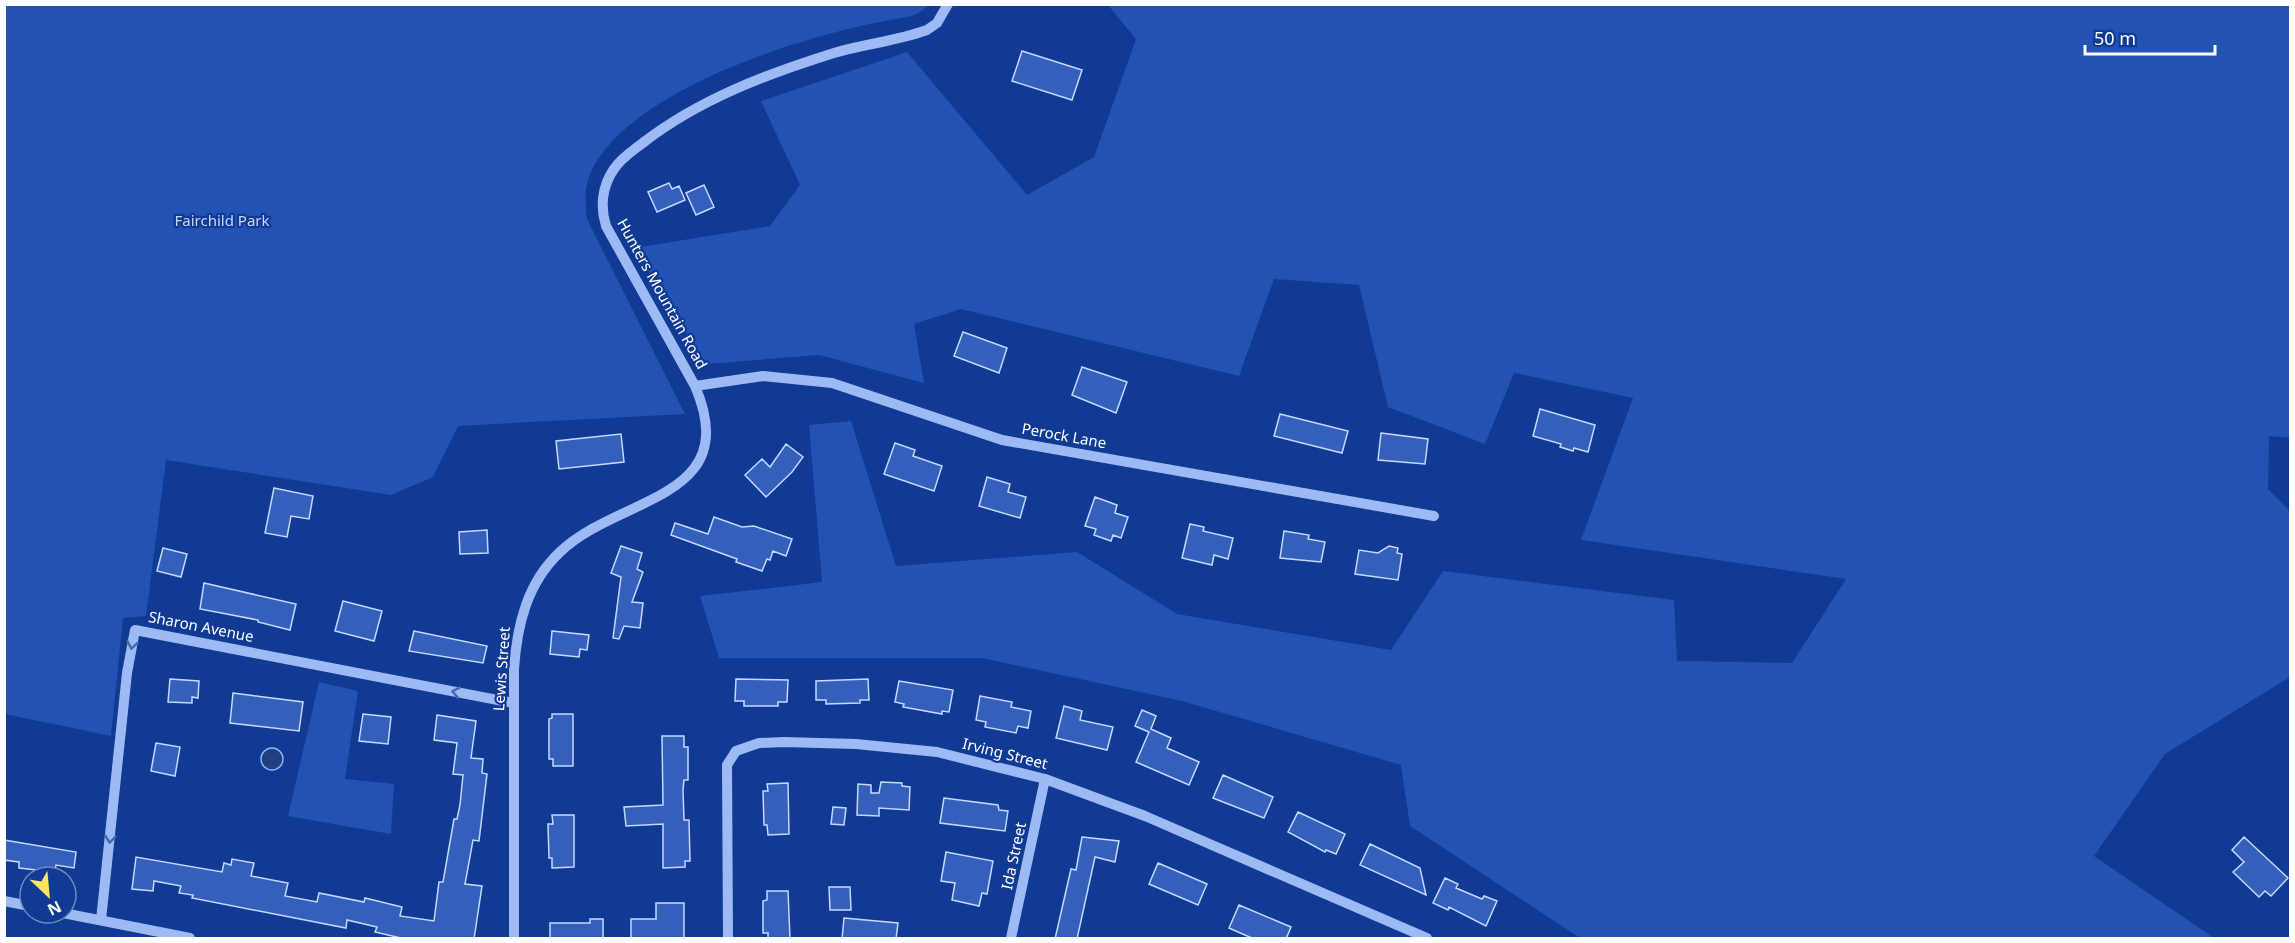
<svg xmlns="http://www.w3.org/2000/svg" width="2295" height="943" viewBox="0 0 2295 943" font-family="'Noto Sans',sans-serif">
  <style>
    .green { fill: #2252b4 }
    .water { fill: #203f83; stroke: #8fb3f7; stroke-width: 1.5 }
    .building { fill: #3460bc; stroke: #c6d8fe; stroke-width: 1.5 }
    .lines { fill: none; stroke-linecap: round; stroke-linejoin: round }
    .minor { stroke: #9ebaf4; stroke-width: 10 }
    .oneway { stroke: #4267b6 }
    .labels { text-anchor: middle; stroke-width: 4.5; stroke-linejoin: round; paint-order: stroke }
    .park-label { font-size: 15px; fill: #c6d8fe; stroke: #103a94 }
    .street-label { font-size: 15px; fill: #fff; stroke: #103a94 }
  </style>
  <rect width="100%" height="100%" fill="#103a94"/>
  <path class="green" d="M5 4H929V5L917 14 908 17C820 30 634 85 592 170 584 186 585 202 587 219L685 414 458 426 433 477 391 495 166 460 146 616 123 618 111 736 5 714Z
    M1108 5H2290V438L2269 436 2268 489 2290 511V677L2165 754 2094 856 2214 938H1580L1410 826 1401 765 1182 701 982 658H719L700 596 822 582 809 425 851 421 896 566 1077 552 1177 614 1391 650 1443 571 1674 600 1677 661 1792 663 1846 579 1581 540 1633 398 1514 373 1485 444 1388 407 1359 285 1274 279 1239 376 961 309 914 324 924 383 819 355 706 364 634 248 770 226 800 185 761 101 907 52 1027 195 1094 157 1136 39Z
    M319 682 358 691 345 779 394 784 391 834 288 816Z"/>
  <path class="water" d="M261 759a11 11 0 1 1 22 0a11 11 0 1 1-22 0Z"/>
  <path class="building" d="M1022 51 1082 70 1072 100 1012 81Z
    M669 183 672 189 679 186 685 200 657 212 648 192Z
    M704 185 714 207 696 215 686 193Z
    M963 332 1007 348 999 373 954 356Z
    M1082 367 1127 382 1116 413 1072 395Z
    M1540 409 1595 425 1588 452 1574 448 1573 451 1560 447 1561 444 1533 436Z
    M1280 414 1348 431 1342 453 1274 436Z
    M1381 433 1428 439 1425 464 1378 460Z
    M621 434 624 462 559 469 556 441Z
    M895 443 915 450 913 456 942 466 934 491 884 474Z
    M786 444 803 457 792 472 766 497 745 475 762 459 770 467Z
    M987 477 1010 484 1008 492 1026 497 1020 518 979 506Z
    M274 488 313 496 309 519 291 516 287 537 265 533Z
    M1095 497 1117 505 1115 513 1128 517 1121 538 1113 535 1111 541 1094 535 1096 529 1085 526Z
    M714 517 742 527 754 526 792 539 786 556 773 551 770 560 767 559 762 571 736 562 737 559 671 535 675 523 708 534Z
    M1190 524 1204 527 1203 531 1233 538 1228 559 1214 555 1212 565 1182 558Z
    M487 530 488 553 460 554 459 532Z
    M1284 531 1309 535 1308 539 1325 542 1321 562 1280 558Z
    M621 546 642 553 637 569 643 572 632 602 643 603 640 628 624 626 619 639 613 638 621 577 611 573Z
    M1389 546 1398 548 1397 553 1402 554 1398 580 1355 574 1359 550 1378 553Z
    M163 548 187 554 181 577 157 571Z
    M204 583 296 604 290 630 258 622V620L200 609Z
    M343 601 382 611 374 641 335 631Z
    M414 631 487 646 483 663 409 651Z
    M552 631 589 635 587 650 580 649 579 657 550 654Z
    M170 679 199 681 198 698 192 697V703L168 702Z
    M736 679 788 680 787 702H778V706H744V701H735Z
    M868 679 869 700H860V703L826 704V700H816V681Z
    M899 681 953 690 949 712 942 711V714L903 707 904 704 895 702Z
    M233 693 303 702 299 731 230 723Z
    M980 696 1012 702 1011 707 1031 711 1028 728 1018 726 1016 733 985 727 986 722 976 720Z
    M1064 706 1082 711 1080 720 1113 727 1107 750 1056 738Z
    M1142 710 1156 716 1151 729 1171 738 1167 748 1199 762 1189 785 1136 762 1149 732 1135 726Z
    M363 714 391 717 388 744 359 741Z
    M552 714H573V766H553V759H549V719L552 718Z
    M437 715 476 721 471 758 483 759 482 773 487 774 479 841 473 840 465 884 482 886 474 939H405L375 932 377 927 347 920 346 928 192 898 193 895 179 893 181 886 154 881 153 891 132 889 136 857 222 872 224 863 231 865 232 859 254 863 251 876 288 883 285 896 317 902 319 893 364 902 365 898 402 907 400 916 434 921 439 882H443L454 819H457L460 805 463 775 453 774 457 743 434 740Z
    M662 736H684V747H688V780H684L683 790 684 820H689L690 861H685V867L663 868V824L626 826 624 807 663 805Z
    M156 743 180 747 175 776 151 771Z
    M1223 775 1273 797 1264 818 1213 798Z
    M881 782 902 783V786L910 787 909 810 879 808V816L857 815 858 784 871 785V793H879Z
    M788 783 789 834 768 835 767 825H764L763 791H768L767 784Z
    M944 798 998 805 999 810 1008 811 1005 831 940 823Z
    M833 807 846 808 844 825 831 824Z
    M1298 812 1345 834 1336 854 1326 850 1325 852 1288 832Z
    M552 815H574V867L552 868V858H549L548 824H553Z
    M1082 837 1119 841 1115 862 1095 857 1077 939H1055L1071 869 1076 870Z
    M2244 837 2288 878 2271 896 2265 891 2259 897 2233 872 2244 862 2232 850Z
    M4 840 76 852 74 868 56 865 55 872 19 868V862L4 860Z
    M1370 844 1420 868 1426 895 1360 865Z
    M946 852 993 861 987 894 982 893 979 906 952 900 955 883 941 881Z
    M1158 863 1207 884 1198 905 1149 884Z
    M1445 878 1458 884 1456 888 1482 899 1484 896 1497 901 1486 926 1449 907 1448 910 1433 903Z
    M829 887H850L851 910H830Z
    M767 891H788L790 939H768V933H763V901L767 900Z
    M656 903H684V939H631V919H656Z
    M1239 905 1291 927 1286 939H1254L1229 928Z
    M844 918 898 923 896 939H842Z
    M590 919H603V939H550V923H590Z"/>
  <g class="lines">
    <path class="minor" d="M695 386 763 376 832 383 1002 440 1434 516
      M4 901 30 906
      M63 913 190 938
      M101 920 127 673 135 630 513 703
      M514 938V669C517 625 527 583 560 552 620 495 744 500 695 386L606 226C600 207 602 186 614 169 621 158 634 150 644 142 700 99 767 74 834 53 864 44 897 41 927 30L937 23 948 4
      M728 938 727 765 736 751 759 743 784 742 856 744 937 752 1045 779 1145 816 1427 938
      M1011 938 1045 779"/>
  </g>
  <defs><path id="oneway-chevron" d="M-2-3.5L2.5 0L-2 3.5" fill="none" stroke-width="1.6" stroke-linecap="round" stroke-linejoin="round" transform="scale(1.5)"/></defs>
  <g class="oneway">
    <use href="#oneway-chevron" transform="translate(132 645) rotate(100)"/>
    <use href="#oneway-chevron" transform="translate(456 692) rotate(-169)"/>
    <use href="#oneway-chevron" transform="translate(110 839) rotate(96)"/>
  </g>
  <g class="labels">
    <g class="park-label">
      <text x="222" y="226">Fairchild Park</text>
    </g>
    <g class="street-label">
      <text transform="translate(662 294) rotate(61)" y="5">Hunters Mountain Road</text>
      <text transform="translate(1064 436) rotate(10)" y="5">Perock Lane</text>
      <text transform="translate(201 627) rotate(11)" y="5">Sharon Avenue</text>
      <text transform="translate(502 669) rotate(-86)" y="5">Lewis Street</text>
      <text transform="translate(1005 754) rotate(14)" y="5">Irving Street</text>
      <text transform="translate(1014 856) rotate(-78)" y="5">Ida Street</text>
    </g>
  </g>
  <rect width="2295" height="943" fill="none" stroke="#ffffff" stroke-width="12"/>
  <g transform="translate(48 895) rotate(154)"><circle r="28" fill="#103a94" stroke="#7089bf" stroke-width="1.5"/>
  <path d="M0-4.5L10 22L0 15L-10 22Z" fill="#ffe460"/>
  <text y="-9" font-size="16" font-weight="bold" text-anchor="middle" fill="#ffffff">N</text>
  </g>
  <path d="M2085 45v9h130v-9" fill="none" stroke="#ffffff" stroke-width="3"/>
  <text x="2094" y="45" font-size="18" fill="#ffffff" stroke="#103a94" stroke-width="4.5" paint-order="stroke">50 m</text>
</svg>
